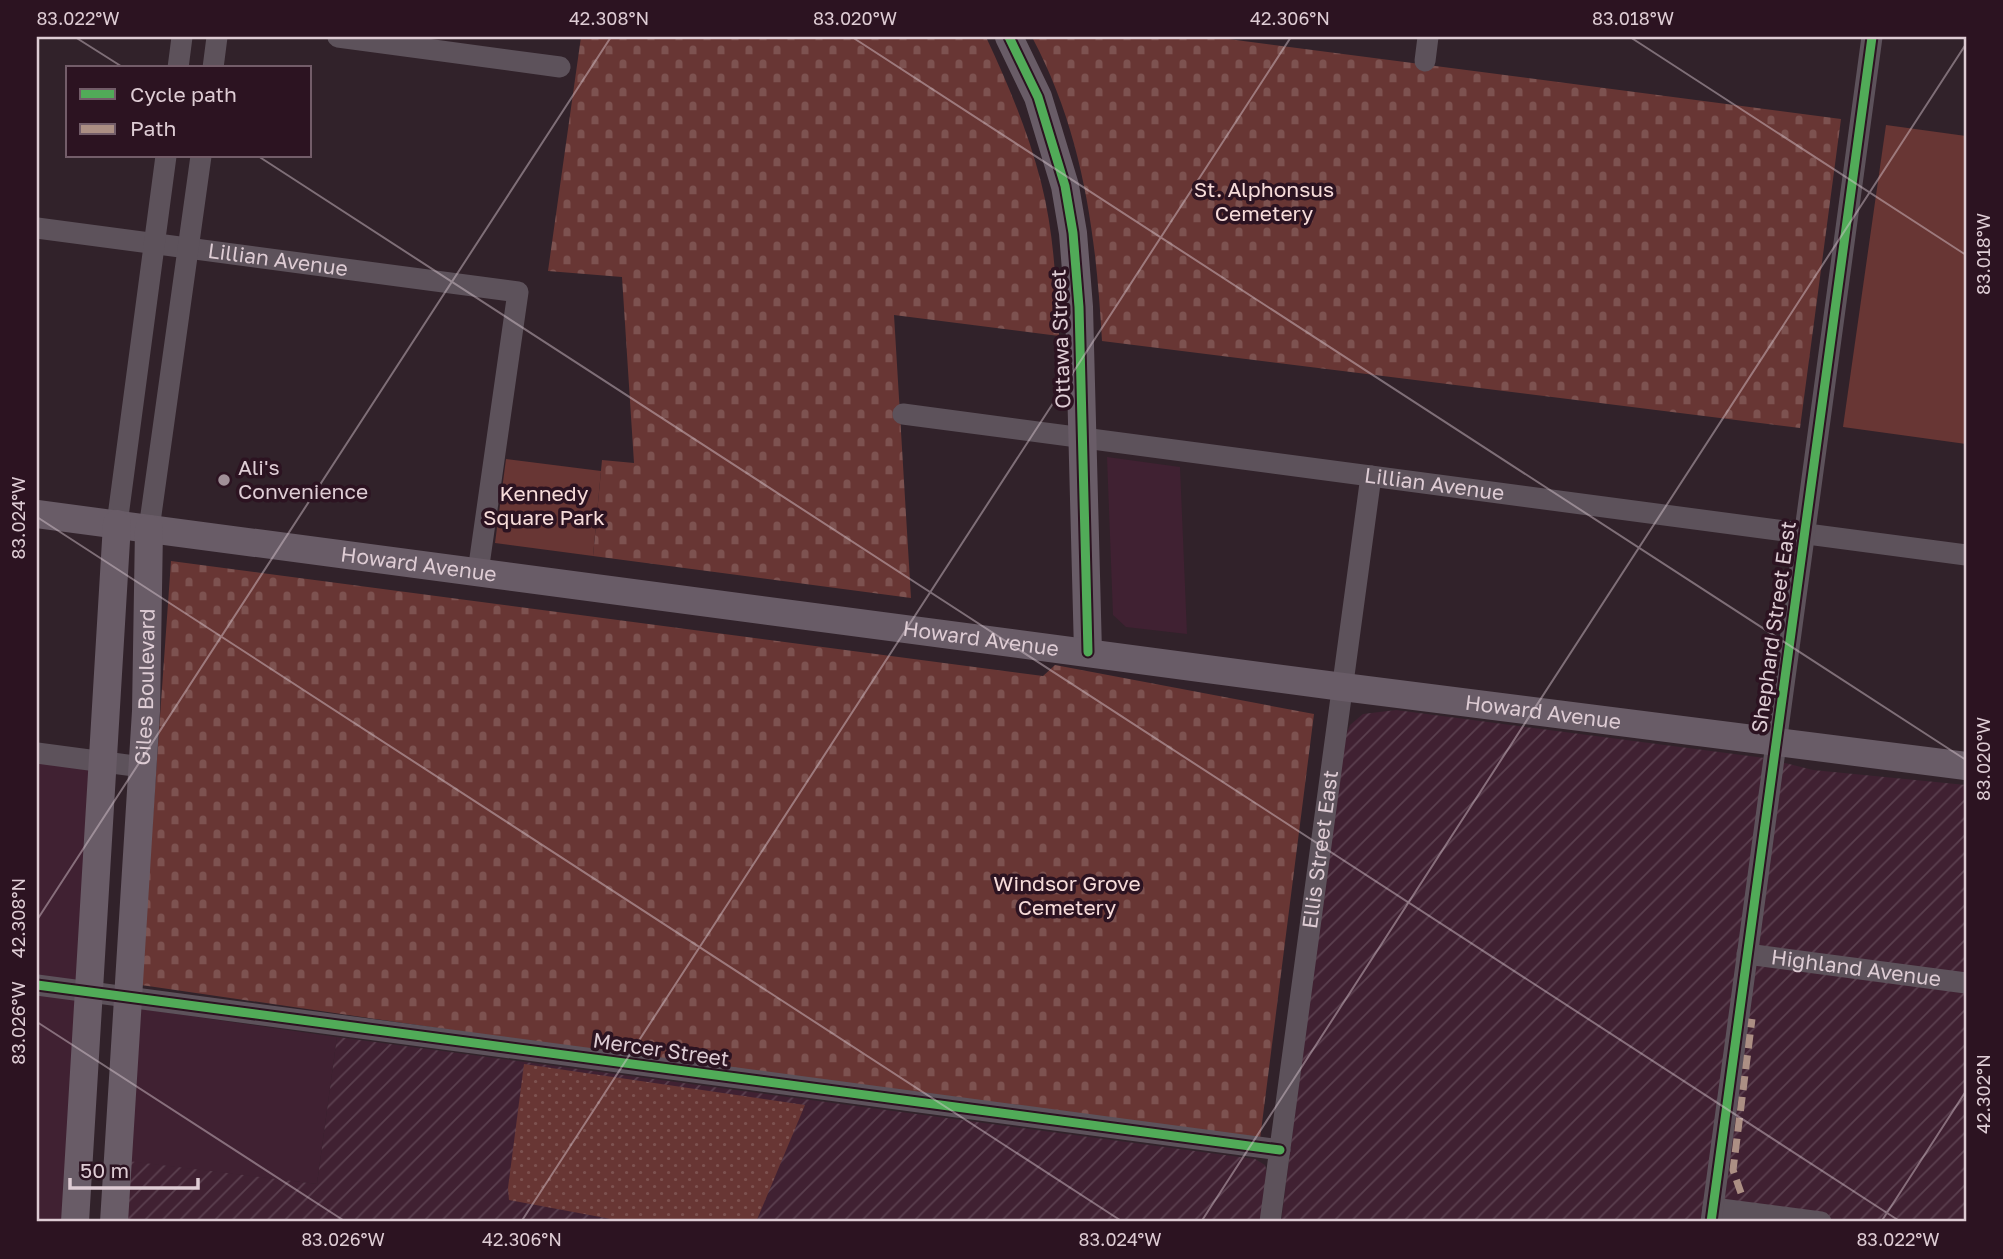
<svg xmlns="http://www.w3.org/2000/svg" width="2003" height="1259" viewBox="0 0 2003 1259" font-family="'Golos Text',sans-serif">
  <style>
    .built { fill: #402132 }
    .industrial { fill: url(#industrial-furrows) }
    .grass { fill: url(#grass-dots) }
    .cemetery { fill: url(#cemetery-stones) }
    .green { fill: #683634 }
    .lines { fill: none; stroke-linecap: round; stroke-linejoin: round }
    .street { stroke: #5d525b; stroke-width: 21 }
    .secondary { stroke: #695c67; stroke-width: 28 }
    .quiet { stroke: #ac8f84; stroke-width: 7; stroke-dasharray: 14 7; stroke-linecap: butt }
    .cycleway-casing { stroke: #2c1321; stroke-width: 13 }
    .cycleway { stroke: #51ab58; stroke-width: 9 }
    .ticks { fill: none; stroke: #deccd4; stroke-width: 2; stroke-opacity: 0.45 }
    .poi-dot { fill: #a19098; stroke: #2c1321; stroke-width: 2.5 }
    .labels { text-anchor: middle; stroke-width: 7; stroke-linejoin: round; paint-order: stroke }
    .park-label { font-size: 21px; fill: #f7dcda; stroke: #2c1321 }
    .street-label { font-size: 21px; fill: #deccd4; stroke: #2c1321 }
    .poi-label { font-size: 21px; fill: #deccd4; stroke: #2c1321; text-anchor: start }
    .neatline { fill: none; stroke: #deccd4; stroke-width: 2.5 }
    .ticks-label { font-size: 18px; text-anchor: middle; fill: #deccd4 }
  </style>
  <defs>
    <pattern id="industrial-furrows" width="10" height="10" patternUnits="userSpaceOnUse" patternTransform="scale(1.75)"><rect width="10" height="10" fill="#402132"/><path d="M-1 1l2-2M0 10L10 0M9 11l2-2" fill="none" stroke="#5b404f"/></pattern>
    <pattern id="grass-dots" width="8" height="8" patternUnits="userSpaceOnUse" patternTransform="scale(1.75)"><rect width="8" height="8" fill="#683634"/><path d="M2 2h.1M6 6h.1" fill="none" stroke="#7d5250" stroke-width="1.8" stroke-linecap="round"/></pattern>
    <pattern id="cemetery-stones" width="16" height="16" patternUnits="userSpaceOnUse" patternTransform="scale(1.75)"><rect width="16" height="16" fill="#683634"/><path d="M2 7V4a2 2 0 0 1 4 0v3zM10 15v-3a2 2 0 0 1 4 0v3z" fill="#7d5250"/></pattern>
  </defs>
  <rect width="100%" height="100%" fill="#31222a"/>
  <path class="built" d="M1107 457 1180 467 1187 634 1126 627 1113 615Z
    M37 753 103 762 76 1222H37Z
    M141 1009 337 1037 317 1184 125 1161Z"/>
  <path class="industrial" d="M1396 710 1765 758 1813 770 1966 785V1222H1281L1342 745 1350 725 1363 714Z
    M337 1037 1255 1159 1265 1165 1268 1176 1261 1222H124L128 1161 317 1184Z"/>
  <path class="grass" d="M524 1064 805 1105 756 1222H627L509 1200 508 1188Z"/>
  <path class="cemetery" d="M581 37H986C1008 84 1028 131 1041 182 1054 232 1056 285 1059 336L894 315 911 598 593 556 602 460 634 463 622 277 548 271Z
    M1032 37H1213L1841 119 1800 428 1102 341C1096 234 1083 133 1032 37Z
    M171 561 1043 676 1055 665 1314 714 1259 1147 141 985Z"/>
  <path class="green" d="M1886 125 1966 136V444L1843 427Z
    M506 459 601 471 593 556 495 543Z"/>
  <g class="lines">
    <g class="street">
      <path d="M338 37 560 67"/>
      <path d="M1425 61 1428 37"/>
      <path d="M178 68 182 37"/>
      <path d="M213 68 217 37"/>
      <path id="s1" d="M37 228 518 292 478 572"/>
      <path id="s2" d="M903 414 1966 555"/>
      <path d="M117 524 166 156"/>
      <path d="M149 529 201 156"/>
      <path d="M37 753 142 767"/>
      <path id="s3" d="M1747 954 1966 983"/>
      <path d="M37 985 1280 1150"/>
      <path d="M1713 1208 1821 1222"/>
      <path id="s4" d="M1270 1222 1371 476"/>
      <path d="M1711 1222 1872 37"/>
    </g>
    <g class="secondary">
      <path d="M1009 37 1038 97 1065 186 1073 233 1079 307 1088 652"/>
      <path id="s5" d="M37 514 1343 687 1966 766"/>
      <path d="M75 1222 117 524"/>
      <path id="s6" d="M114 1222 146 711 149 529"/>
    </g>
    <path class="quiet" d="M1741 1193 1733 1170 1752 1019"/>
    <g class="cycleway-casing">
      <path id="cycleway" d="M1009 37 1038 97 1065 186 1073 233 1079 307 1088 652
        M37 985 1280 1150
        M1711 1222 1872 37"/>
    </g>
    <use href="#cycleway" class="cycleway"/>
  </g>
  <path class="ticks" d="M75 37 124 68M852 37 1966 760M1630 37 1966 255M258 156 1901 1222M37 517 1123 1222M37 920 611 37M37 1022 346 1222M521 1222 1291 37M1201 1222 1966 44M1881 1222 1966 1091"/>
  <circle class="poi-dot" cx="224" cy="480" r="7"/>
  <g class="labels">
    <g class="park-label">
      <text x="1264" y="197">St. Alphonsus<tspan x="1264" dy="24">Cemetery</tspan></text>
      <text x="544" y="501">Kennedy<tspan x="544" dy="24">Square Park</tspan></text>
      <text x="1067" y="891">Windsor Grove<tspan x="1067" dy="24">Cemetery</tspan></text>
    </g>
    <g class="street-label">
      <text dy="7" stroke="none"><textPath href="#s1" startOffset="243">Lillian Avenue</textPath></text>
      <text transform="translate(1061 339) rotate(-92)" y="7">Ottawa Street</text>
      <text dy="7" stroke="none"><textPath href="#s2" startOffset="536">Lillian Avenue</textPath></text>
      <text dy="7" stroke="none"><textPath href="#s5" startOffset="385">Howard Avenue</textPath></text>
      <text transform="translate(1774 627) rotate(-82)" y="7">Shephard Street East</text>
      <text dy="7" stroke="none"><textPath href="#s5" startOffset="952">Howard Avenue</textPath></text>
      <text dy="7" stroke="none"><textPath href="#s6" startOffset="536">Giles Boulevard</textPath></text>
      <text dy="7" stroke="none"><textPath href="#s5" startOffset="1519">Howard Avenue</textPath></text>
      <text dy="7" stroke="none"><textPath href="#s4" startOffset="376">Ellis Street East</textPath></text>
      <text dy="7" stroke="none"><textPath href="#s3" startOffset="110">Highland Avenue</textPath></text>
      <text transform="translate(661 1050) rotate(8)" y="7">Mercer Street</text>
    </g>
    <g class="poi-label">
      <text x="238" y="475">Ali's<tspan x="238" dy="24">Convenience</tspan></text>
    </g>
  </g>
  <rect width="2003" height="1259" fill="none" stroke="#2c1321" stroke-width="77"/>
  <rect x="66" y="66" width="245" height="91" fill="#2c1321" stroke="#735d69" stroke-width="2"/>
  <rect x="80" y="89" width="35" height="10" fill="#51ab58" stroke="#735d69" stroke-width="2"/>
  <text x="130" y="102" font-size="21" fill="#deccd4">Cycle path</text>
  <rect x="80" y="124" width="35" height="10" fill="#ac8f84" stroke="#735d69" stroke-width="2"/>
  <text x="130" y="136" font-size="21" fill="#deccd4">Path</text>
  <path d="M70 1178v10h128v-10" fill="none" stroke="#deccd4" stroke-width="3.5"/>
  <text x="80" y="1178" font-size="21" fill="#deccd4" stroke="#2c1321" stroke-width="5" paint-order="stroke">50 m</text>
  <rect x="38" y="38" width="1927" height="1182" class="neatline"/>
  <g class="ticks-label">
    <text x="78" y="25">83.022°W</text>
    <text x="609" y="25">42.308°N</text>
    <text x="855" y="25">83.020°W</text>
    <text x="1290" y="25">42.306°N</text>
    <text x="1633" y="25">83.018°W</text>
    <text transform="translate(1984 254) rotate(-90)" y="6">83.018°W</text>
    <text transform="translate(19 518) rotate(-90)" y="6">83.024°W</text>
    <text transform="translate(1984 759) rotate(-90)" y="6">83.020°W</text>
    <text transform="translate(19 918) rotate(-90)" y="6">42.308°N</text>
    <text transform="translate(19 1023) rotate(-90)" y="6">83.026°W</text>
    <text transform="translate(1984 1094) rotate(-90)" y="6">42.302°N</text>
    <text x="343" y="1246">83.026°W</text>
    <text x="522" y="1246">42.306°N</text>
    <text x="1120" y="1246">83.024°W</text>
    <text x="1898" y="1246">83.022°W</text>
  </g>
</svg>
